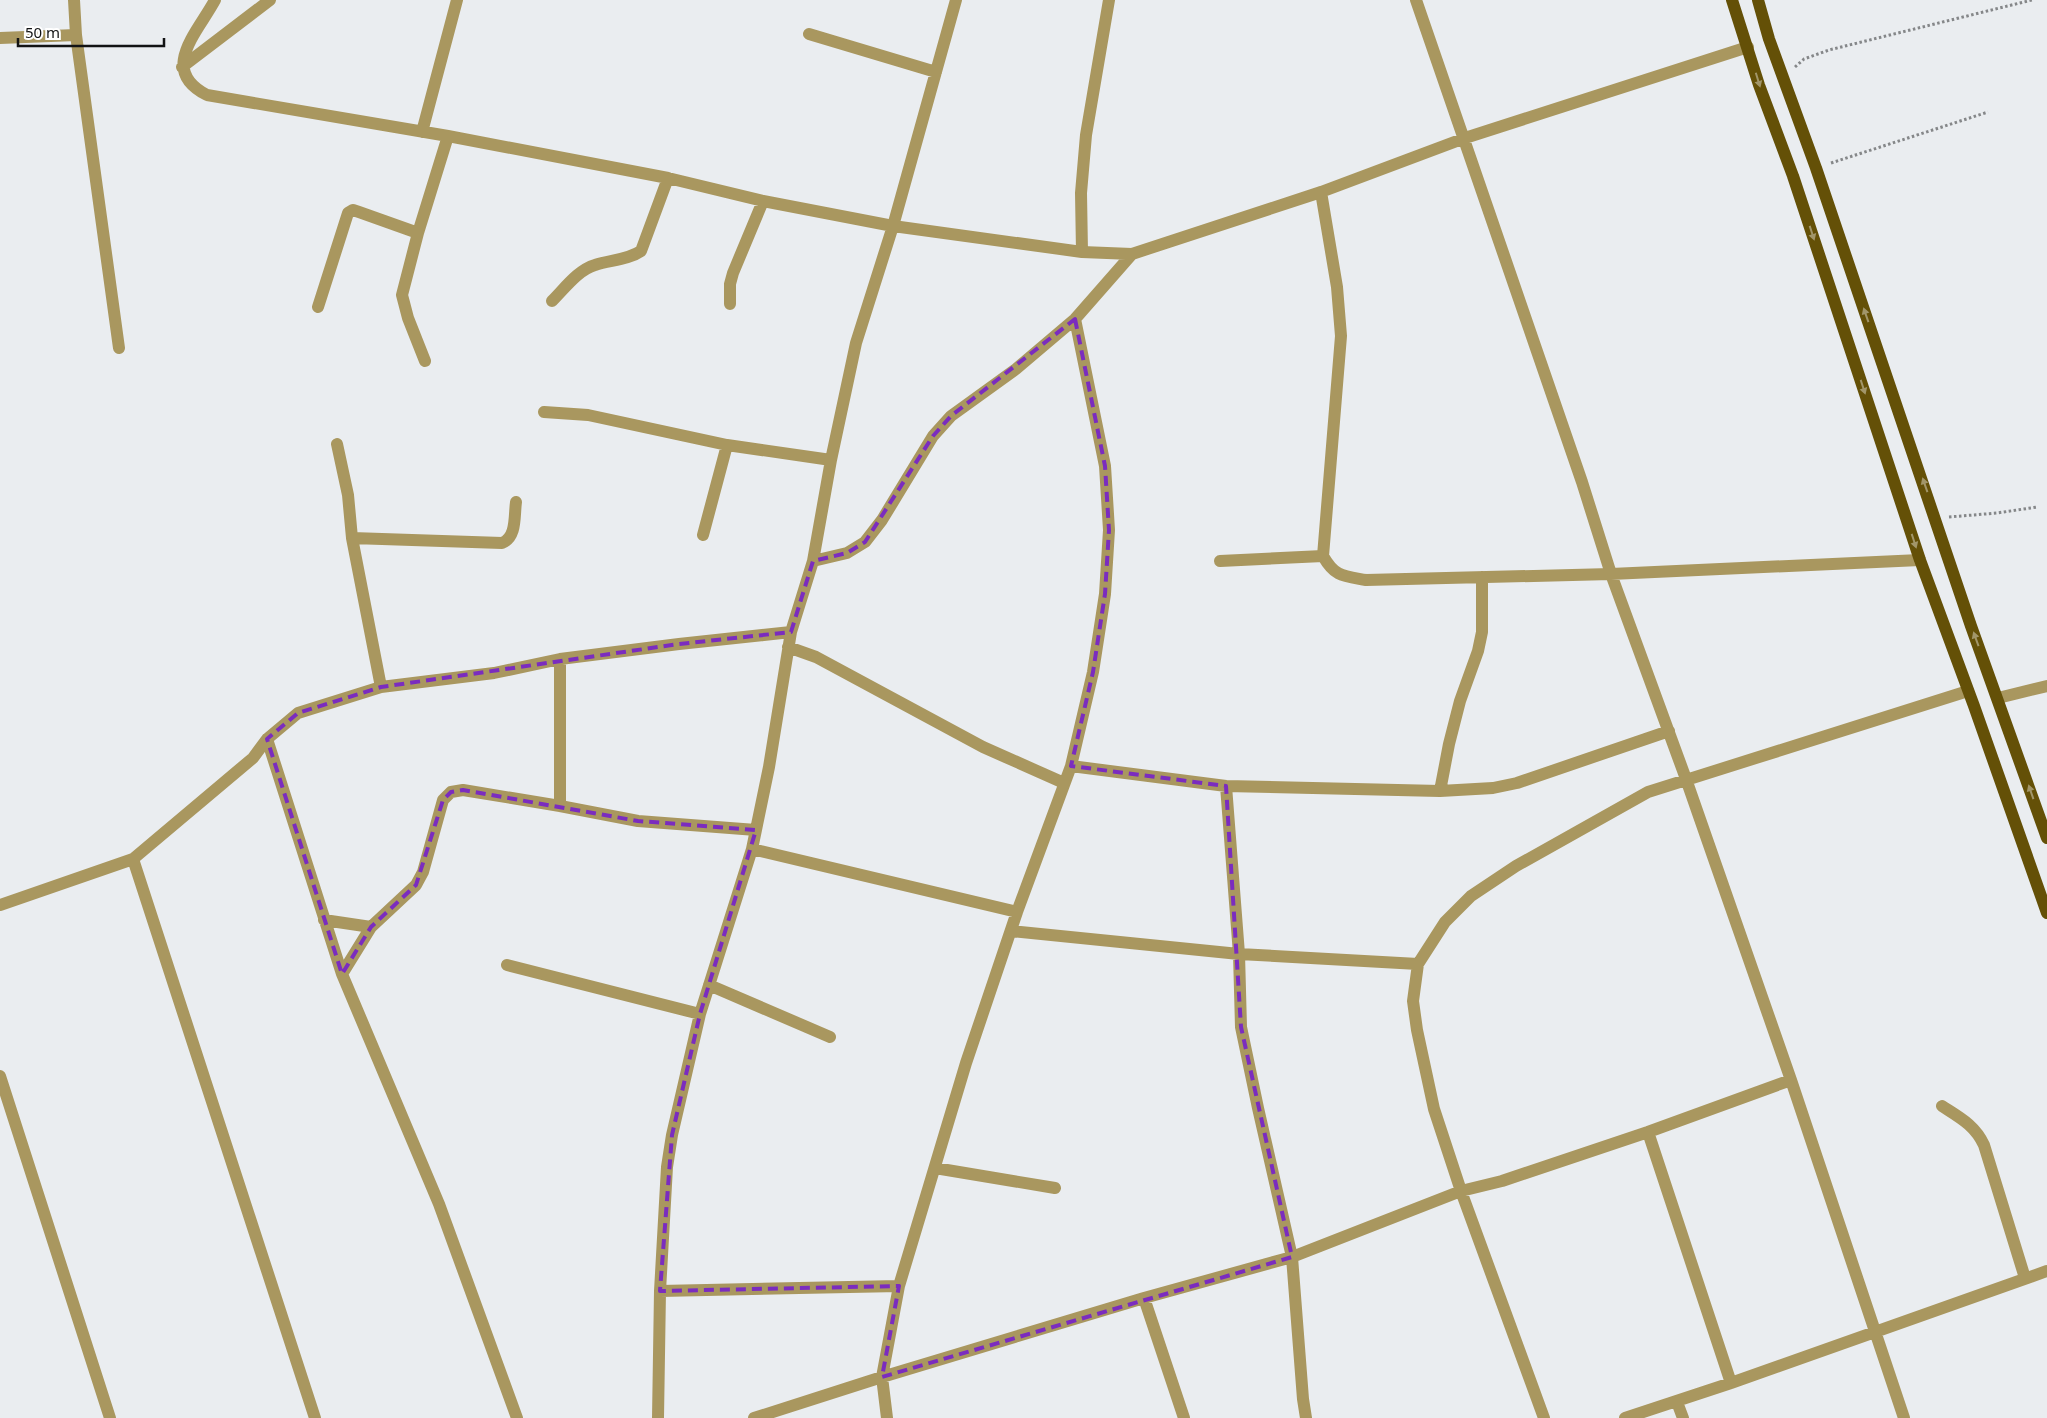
<svg xmlns="http://www.w3.org/2000/svg" width="2047" height="1418" viewBox="0 0 2047 1418" font-family="'Noto Sans',sans-serif">
  <style>
    .lines { fill: none; stroke-linecap: round; stroke-linejoin: round }
    .path { stroke: #858789; stroke-width: 3; stroke-dasharray: 2.5 2.5; stroke-linecap: butt }
    .street { stroke: #a9975f; stroke-width: 12 }
    .primary { stroke: #645007; stroke-width: 12 }
    .oneway { fill: #a2966a }
    .marked { fill: none; stroke: #7b2cbf; stroke-width: 4; stroke-dasharray: 10 6; stroke-linejoin: round }
  </style>
  <rect width="100%" height="100%" fill="#eaedf0"/>
  <g class="lines">
    <path class="path" d="M1795 67 1804 59 1829 50 2032 0
      M1831 163 1988 112
      M1949 517 1997 513 2037 507"/>
    <path class="street" d="M74 0 76 35 119 348
      M215 0C198 32 158 70 207 95L448 136 668 178 763 201 893 226 1082 252 1132 254
      M1416 0 1582 482 1611 574 1686 779 1791 1080 1904 1418
      M809 34 936 72
      M0 38 76 35
      M182 67 270 0
      M422 132 457 0
      M1321 192 1337 287 1341 336 1323 556C1335 577 1343 576 1366 580L1611 574 1920 560
      M1082 252 1081 193 1086 135 1109 0
      M552 301C565 288 578 270 595 265 610 260 628 260 641 251L668 178
      M730 304V284L733 273 763 201
      M318 307 348 213 353 210 359 212 418 233
      M425 361 408 318 402 295 418 233 448 136
      M544 412 588 415 727 445 831 460
      M337 444 348 495 352 538 381 687
      M703 535 727 445
      M352 538 502 543C517 537 514 516 516 502
      M813 561 847 553 865 542 882 520 933 436 951 416 1016 369 1075 319 1132 254 1321 192 1465 138 1748 47
      M1220 561 1323 556
      M788 647 816 657 983 747 1064 783
      M1998 698 2047 686
      M267 739 342 974 439 1204 517 1418
      M1071 766 1226 786 1440 791 1493 788 1517 783 1669 731
      M1226 786 1239 954 1241 1027 1258 1108 1292 1257 1303 1399 1306 1418
      M1440 791 1449 744 1460 701 1478 651 1482 632V577
      M560 806 638 821 756 830
      M752 849 1017 912
      M133 859 315 1418
      M0 905 133 859 253 758 267 739 298 713 381 687 494 673 560 659 679 644 791 632
      M324 920 371 927
      M1011 931 1239 954 1418 964
      M507 965 700 1014
      M342 974 371 927 416 885 423 872 443 800 451 792 463 790 560 806V659
      M709 985 830 1037
      M0 1076 110 1418
      M1942 1106C1959 1117 1975 1125 1984 1145L2025 1278
      M1648 1132 1731 1383
      M935 1168 1055 1188
      M660 1291 899 1286
      M1144 1298 1184 1418
      M1677 1402 1683 1418
      M658 1418 660 1291 667 1167 672 1135 700 1014 752 849 769 767 791 632 813 561 831 460 856 343 893 226 956 0
      M754 1418 882 1377 1144 1298 1292 1257 1461 1191 1502 1181 1648 1132 1791 1080
      M887 1418 882 1377 899 1286 966 1063 1017 912 1071 766 1093 672 1105 594 1109 530 1105 466 1075 319
      M1544 1418 1461 1191 1434 1109 1417 1030 1413 1001 1418 964 1445 922 1471 896 1516 866 1648 792 1968 691
      M1625 1418 1731 1383 2047 1271"/>
    <path class="primary" d="M1732 0 1759 85 1793 176 1920 560 1974 706 2047 913
      M1758 0 1769 39 1816 168 1971 626 2047 838"/>
  </g>
  <defs><path id="oneway-solid" d="M-6-.8H1V-3.2L6.5 0L1 3.2V.8H-6Z" transform="scale(1.25)"/></defs>
  <g class="oneway">
    <use href="#oneway-solid" transform="translate(1758 80) rotate(73)"/>
    <use href="#oneway-solid" transform="translate(1812 233) rotate(72)"/>
    <use href="#oneway-solid" transform="translate(1866 315) rotate(-109)"/>
    <use href="#oneway-solid" transform="translate(1863 387) rotate(72)"/>
    <use href="#oneway-solid" transform="translate(1925 485) rotate(-109)"/>
    <use href="#oneway-solid" transform="translate(1914 541) rotate(72)"/>
    <use href="#oneway-solid" transform="translate(1976 639) rotate(-110)"/>
    <use href="#oneway-solid" transform="translate(2031 792) rotate(-109)"/>
  </g>
  <path class="marked" d="M1075 319 1105 466 1109 530 1105 594 1093 672 1071 766 1226 786 1241 1027 1292 1257 882 1377 899 1286 660 1291 672 1135 700 1014 756 830 638 821 463 790 451 792 443 800 416 885 371 927 342 974 267 739 298 713 381 687 679 644 791 632 813 561 847 553 865 542 933 436 951 416Z"/>
  <path d="M18 38v8h146v-8" fill="none" stroke="#121314" stroke-width="2.5"/>
  <text x="25" y="38" font-size="15" fill="#121314" stroke="#ffffff" stroke-width="4" paint-order="stroke">50 m</text>
</svg>
